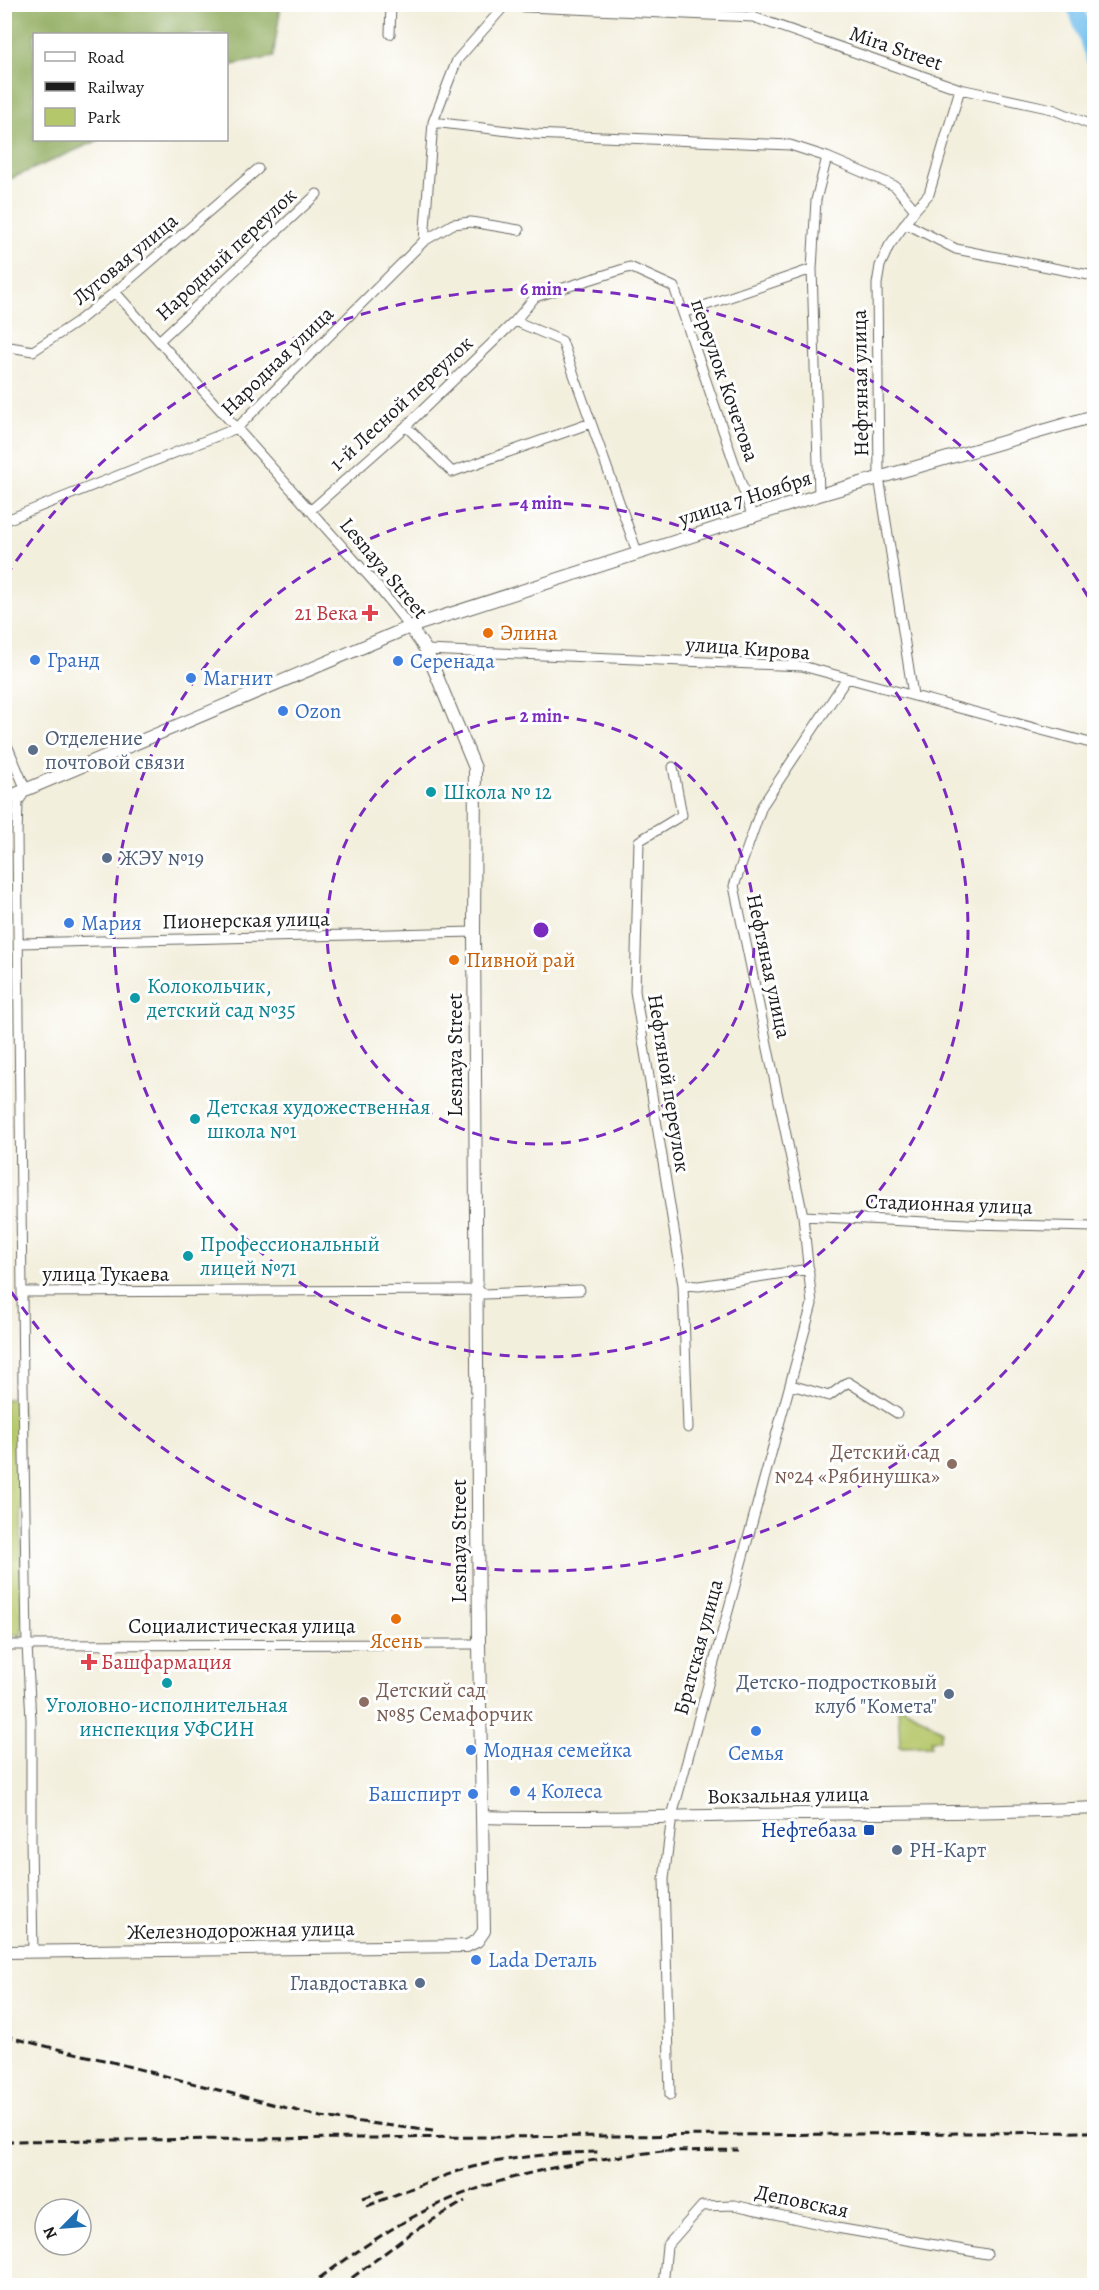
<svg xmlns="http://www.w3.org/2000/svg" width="1099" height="2290" viewBox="0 0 1099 2290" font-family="Alegreya,serif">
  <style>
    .green { fill: #b5c76b; stroke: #687244; stroke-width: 1.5 }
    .forest { fill: #90ac5f; stroke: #56643e; stroke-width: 1.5 }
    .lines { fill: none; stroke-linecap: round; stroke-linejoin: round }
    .river { stroke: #73bfed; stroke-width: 16 }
    .minor-casing { stroke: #676660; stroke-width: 11 }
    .major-casing { stroke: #676660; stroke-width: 14 }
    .minor { stroke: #fff; stroke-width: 9 }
    .major { stroke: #fff; stroke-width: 12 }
    .rail { stroke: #1c1c1c; stroke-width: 3; stroke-dasharray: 9 4.5; stroke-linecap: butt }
    .ring { fill: none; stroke: #7b2cbf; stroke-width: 3; stroke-dasharray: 10 8 }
    .health-dot { fill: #e0444e; stroke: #fff; stroke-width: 2 }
    .food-dot { fill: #e8710a; stroke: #fff; stroke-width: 2 }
    .shop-dot { fill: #3f7fe0; stroke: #fff; stroke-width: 2 }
    .service-dot { fill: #5c6f8a; stroke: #fff; stroke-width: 2 }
    .culture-dot { fill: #0f9aa8; stroke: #fff; stroke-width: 2 }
    .education-dot { fill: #8d6e63; stroke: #fff; stroke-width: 2 }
    .transit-dot { fill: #1a4fb4; stroke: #fff; stroke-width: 2 }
    .labels { text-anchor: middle; stroke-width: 6; stroke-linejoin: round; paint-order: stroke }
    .street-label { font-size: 21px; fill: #1c1c1c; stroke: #fff }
    .health-label { font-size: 21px; fill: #be3a42; stroke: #fff; text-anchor: end }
    .food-label { font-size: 21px; fill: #c56008; stroke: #fff; text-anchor: start }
    .shop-label { font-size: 21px; fill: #366cbe; stroke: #fff; text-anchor: start }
    .service-label { font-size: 21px; fill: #4e5e75; stroke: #fff; text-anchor: start }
    .culture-label { font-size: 21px; fill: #0d838f; stroke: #fff; text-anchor: start }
    .education-label { font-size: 21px; fill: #785e54; stroke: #fff; text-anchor: end }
    .transit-label { font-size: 21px; fill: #164399; stroke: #fff; text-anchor: end }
    .centre { fill: #7b2cbf; stroke: #fff; stroke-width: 3 }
    .ring-label { font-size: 18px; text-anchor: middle; font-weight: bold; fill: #7b2cbf; stroke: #fff; stroke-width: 6; stroke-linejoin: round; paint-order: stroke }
  </style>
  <rect width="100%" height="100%" fill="#fff"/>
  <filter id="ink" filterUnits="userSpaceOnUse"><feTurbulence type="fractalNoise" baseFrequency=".0167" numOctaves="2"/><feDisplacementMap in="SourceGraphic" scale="12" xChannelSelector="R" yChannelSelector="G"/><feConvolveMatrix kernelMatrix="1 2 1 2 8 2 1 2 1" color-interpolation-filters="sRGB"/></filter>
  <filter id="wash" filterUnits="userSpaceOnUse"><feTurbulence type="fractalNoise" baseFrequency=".008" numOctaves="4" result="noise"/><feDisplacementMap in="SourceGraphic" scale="24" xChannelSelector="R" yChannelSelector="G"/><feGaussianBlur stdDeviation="1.35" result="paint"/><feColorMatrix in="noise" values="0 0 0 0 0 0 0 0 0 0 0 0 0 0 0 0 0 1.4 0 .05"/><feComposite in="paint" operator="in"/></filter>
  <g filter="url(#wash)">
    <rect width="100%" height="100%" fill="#f3efdd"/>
    <path class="green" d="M4 1399H21L22 1635H5Z
      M898 1704 942 1730 940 1740H931V1746L900 1747Z"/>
    <path class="forest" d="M5 4H281V5L273 57 227 66 226 34H34V140H99L5 181Z"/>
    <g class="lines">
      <path class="river" d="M1074 4 1094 59"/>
    </g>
  </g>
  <g filter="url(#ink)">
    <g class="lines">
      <g class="minor-casing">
        <path id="minor" d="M505 6 753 17 960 89 1052 109 1094 126
          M390 34 391 4
          M433 122 533 134 790 145 827 157 895 186 915 210
          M905 223 956 249 1094 276
          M424 241 433 122 457 60 506 4
          M115 292 374 582 410 627
          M683 313 812 269
          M515 321 562 341 637 552
          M159 341 317 194
          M4 346 33 351 77 322 115 292 258 169
          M406 426 452 472 591 423
          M819 495 812 269 816 200 827 157
          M310 511 406 426 515 321 535 297 630 267 674 287 753 518
          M4 521 237 428 424 241 453 224 471 222 519 230
          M426 650 802 666 1094 744
          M913 695 879 477 877 284 880 266 889 246 915 210 929 194 960 89
          M4 738 26 790 18 802 17 834 23 1386 27 1645 31 1720V1841L33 1952
          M673 767 682 815 639 841 635 991 683 1285 688 1428
          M20 943 474 932
          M803 1216 967 1224 1094 1227
          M683 1285 699 1286 809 1269
          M23 1292 477 1290 484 1294 580 1290
          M791 1385 829 1396 848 1382 897 1413
          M4 1645 479 1644
          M670 2095 664 1879 672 1816 812 1304 803 1216 734 886 762 806 847 678
          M663 2286 667 2246 702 2206 734 2205 837 2228 987 2254"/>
      </g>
      <g class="major-casing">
        <path id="major" d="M4 799 410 627 819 495 1094 416
          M482 1817C588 1820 694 1816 800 1814 898 1812 996 1813 1094 1808
          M4 1952 467 1946 477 1941 484 1931 479 1644 474 932 475 768 426 650 410 627"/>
      </g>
      <use href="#minor" class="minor"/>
      <use href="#major" class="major"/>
      <path class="rail" d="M4 2036 112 2062 321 2117 433 2131
        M4 2141 1094 2132
        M665 2151 738 2150
        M363 2198 386 2190
        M367 2206C398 2194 430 2180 462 2170 506 2157 553 2153 599 2152
        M308 2286C340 2264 370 2241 404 2222 486 2175 579 2160 672 2150
        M341 2286 414 2231 465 2201"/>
    </g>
  </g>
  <g class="ring">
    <circle cx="541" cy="930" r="214"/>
    <circle cx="541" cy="930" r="427"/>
    <path d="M1093 1255A641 641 0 0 1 6 1284M6 576A641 641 0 0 1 1093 605"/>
  </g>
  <g class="health-dot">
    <path d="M367 604h6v6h6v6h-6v6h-6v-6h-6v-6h6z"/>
    <path d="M86 1653h6v6h6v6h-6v6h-6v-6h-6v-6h6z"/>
  </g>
  <g class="food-dot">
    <circle cx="488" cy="633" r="6"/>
    <circle cx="454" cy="960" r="6"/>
    <circle cx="396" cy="1619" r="6"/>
  </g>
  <g class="shop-dot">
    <circle cx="35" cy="660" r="6"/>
    <circle cx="398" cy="661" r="6"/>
    <circle cx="191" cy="678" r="6"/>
    <circle cx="283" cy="711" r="6"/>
    <circle cx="69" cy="923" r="6"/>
    <circle cx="756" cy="1731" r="6"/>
    <circle cx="471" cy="1750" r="6"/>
    <circle cx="515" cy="1791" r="6"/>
    <circle cx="473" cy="1794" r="6"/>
    <circle cx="476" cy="1960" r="6"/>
  </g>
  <g class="service-dot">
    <circle cx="33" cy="750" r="6"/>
    <circle cx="107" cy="858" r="6"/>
    <circle cx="949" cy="1694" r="6"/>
    <circle cx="897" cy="1850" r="6"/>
    <circle cx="420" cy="1983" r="6"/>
  </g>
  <g class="culture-dot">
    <circle cx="431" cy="792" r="6"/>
    <circle cx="135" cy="998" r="6"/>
    <circle cx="195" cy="1119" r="6"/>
    <circle cx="188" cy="1256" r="6"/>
    <circle cx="167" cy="1683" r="6"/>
  </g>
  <g class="education-dot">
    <circle cx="952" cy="1464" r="6"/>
    <circle cx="364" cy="1702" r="6"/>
  </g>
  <rect class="transit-dot" x="863" y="1824" width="12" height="12" rx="3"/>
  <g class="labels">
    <g class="street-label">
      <text transform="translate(896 48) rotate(19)" y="7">Mira Street</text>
      <text transform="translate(226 254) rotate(-43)" y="7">Народный переулок</text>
      <text transform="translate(125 259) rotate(-40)" y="7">Луговая улица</text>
      <text transform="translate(277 361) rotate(-44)" y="7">Народная улица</text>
      <text transform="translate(725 380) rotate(71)" y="7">переулок Кочетова</text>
      <text transform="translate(860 383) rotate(-91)" y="7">Нефтяная улица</text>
      <text transform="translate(401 403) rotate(-43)" y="7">1-й Лесной переулок</text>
      <text transform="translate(745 498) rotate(-18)" y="7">улица 7 Ноября</text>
      <text transform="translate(384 568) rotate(50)" y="7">Lesnaya Street</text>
      <text transform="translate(748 648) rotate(4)" y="7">улица Кирова</text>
      <text transform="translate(246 920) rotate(-1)" y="7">Пионерская улица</text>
      <text transform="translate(769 966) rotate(78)" y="7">Нефтяная улица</text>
      <text transform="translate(455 1055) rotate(-90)" y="7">Lesnaya Street</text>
      <text transform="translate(669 1083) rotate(81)" y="7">Нефтяной переулок</text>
      <text transform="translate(949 1204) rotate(2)" y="7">Стадионная улица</text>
      <text x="106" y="1281">улица Тукаева</text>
      <text transform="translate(459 1541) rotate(-90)" y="7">Lesnaya Street</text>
      <text x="242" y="1633">Социалистическая улица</text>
      <text transform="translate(698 1647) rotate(-75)" y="7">Братская улица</text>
      <text transform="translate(788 1795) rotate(-1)" y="7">Вокзальная улица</text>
      <text transform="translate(241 1930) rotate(-1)" y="7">Железнодорожная улица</text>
      <text transform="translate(802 2201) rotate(12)" y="7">Деповская</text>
    </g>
    <g class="health-label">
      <text x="358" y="620">21 Века</text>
      <text x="101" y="1669" text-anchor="start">Башфармация</text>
    </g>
    <g class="food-label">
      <text x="500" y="640">Элина</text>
      <text x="466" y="967">Пивной рай</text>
      <text x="396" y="1648" text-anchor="middle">Ясень</text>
    </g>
    <g class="shop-label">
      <text x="47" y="667">Гранд</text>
      <text x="410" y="668">Серенада</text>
      <text x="203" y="685">Магнит</text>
      <text x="295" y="718">Ozon</text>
      <text x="81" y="930">Мария</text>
      <text x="483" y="1757">Модная семейка</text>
      <text x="756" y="1760" text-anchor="middle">Семья</text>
      <text x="527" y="1798">4 Колеса</text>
      <text x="461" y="1801" text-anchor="end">Башспирт</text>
      <text x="488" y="1967">Lada Dеталь</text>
    </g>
    <g class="service-label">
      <text x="45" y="745">Отделение<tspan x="45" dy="24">почтовой связи</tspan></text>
      <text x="119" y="865">ЖЭУ №19</text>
      <text x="937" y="1689" text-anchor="end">Детско-подростковый<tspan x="937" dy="24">клуб "Комета"</tspan></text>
      <text x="909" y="1857">РН-Карт</text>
      <text x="408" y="1990" text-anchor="end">Главдоставка</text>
    </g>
    <g class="culture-label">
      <text x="443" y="799">Школа № 12</text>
      <text x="147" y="993">Колокольчик,<tspan x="147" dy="24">детский сад №35</tspan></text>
      <text x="207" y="1114">Детская художественная<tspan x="207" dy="24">школа №1</tspan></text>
      <text x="200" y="1251">Профессиональный<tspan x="200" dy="24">лицей №71</tspan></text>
      <text x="167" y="1712" text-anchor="middle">Уголовно-исполнительная<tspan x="167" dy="24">инспекция УФСИН</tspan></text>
    </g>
    <g class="education-label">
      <text x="940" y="1459">Детский сад<tspan x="940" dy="24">№24 «Рябинушка»</tspan></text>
      <text x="376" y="1697" text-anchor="start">Детский сад<tspan x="376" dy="24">№85 Семафорчик</tspan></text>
    </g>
    <g class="transit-label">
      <text x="857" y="1837">Нефтебаза</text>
    </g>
  </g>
  <circle cx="541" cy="930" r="9" class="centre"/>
  <g class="ring-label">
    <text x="541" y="295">6 min</text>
    <text x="541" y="509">4 min</text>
    <text x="541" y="722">2 min</text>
  </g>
  <rect width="1099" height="2290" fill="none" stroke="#fff" stroke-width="24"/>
  <rect x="33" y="33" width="195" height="108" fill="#ffffff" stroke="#a4a4a4" stroke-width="1.5"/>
  <rect x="45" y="52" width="30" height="9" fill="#ffffff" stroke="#a4a4a4" stroke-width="1.5"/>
  <text x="87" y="63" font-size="18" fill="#1c1c1c">Road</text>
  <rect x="45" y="82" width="30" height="9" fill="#1c1c1c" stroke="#a4a4a4" stroke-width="1.5"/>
  <text x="87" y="93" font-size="18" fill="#1c1c1c">Railway</text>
  <rect x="45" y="108" width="30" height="18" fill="#b5c76b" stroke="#a4a4a4" stroke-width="1.5"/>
  <text x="87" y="123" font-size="18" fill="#1c1c1c">Park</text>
  <g transform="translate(63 2227) rotate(245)"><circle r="28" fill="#ffffff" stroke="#a4a4a4" stroke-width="1.5"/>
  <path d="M0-4.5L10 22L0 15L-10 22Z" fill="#1f6fb2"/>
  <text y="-9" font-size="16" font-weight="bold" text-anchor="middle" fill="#1c1c1c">N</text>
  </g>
</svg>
